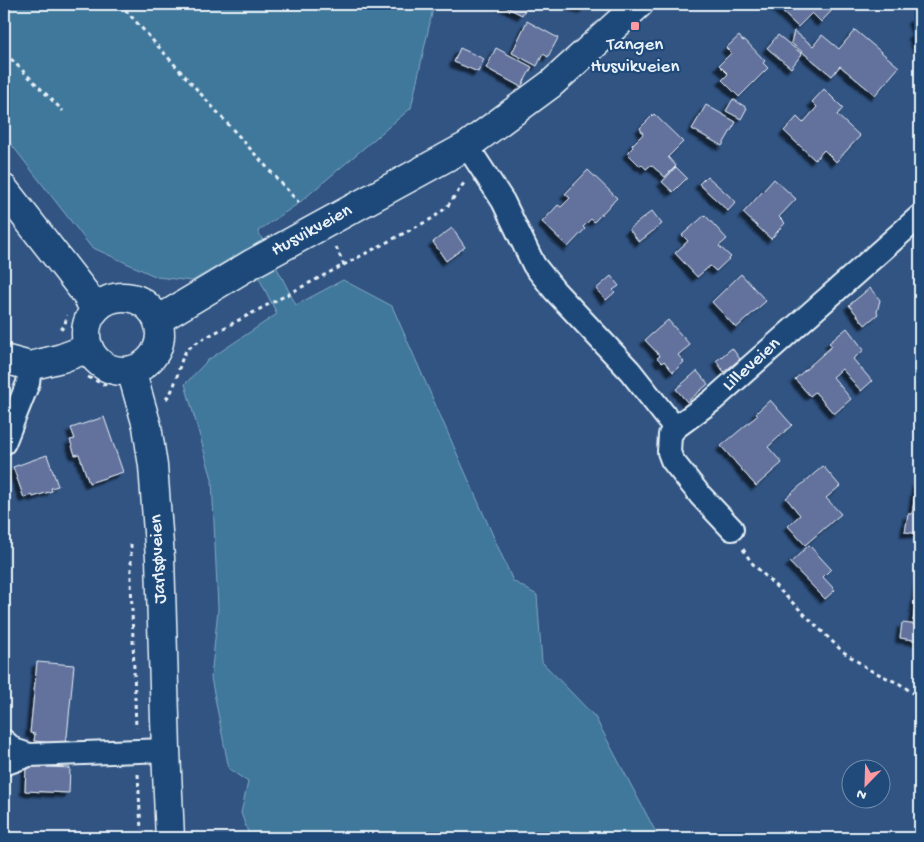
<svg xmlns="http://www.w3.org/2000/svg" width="924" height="842" viewBox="0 0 924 842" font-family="'Gochi Hand',sans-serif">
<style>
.water{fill:#40789c;stroke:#83a8c1}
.building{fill:#63729d;stroke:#e8f1f8;filter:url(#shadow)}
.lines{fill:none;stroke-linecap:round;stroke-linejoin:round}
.street-casing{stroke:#e8f1f8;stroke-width:26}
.secondary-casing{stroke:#e8f1f8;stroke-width:31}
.path{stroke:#e8f1f8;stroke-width:3;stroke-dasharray:4 4;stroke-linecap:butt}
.street{stroke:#1f4a7a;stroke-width:22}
.secondary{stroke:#1f4a7a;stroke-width:28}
.poi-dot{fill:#ff9aa2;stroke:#1f4a7a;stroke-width:2}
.labels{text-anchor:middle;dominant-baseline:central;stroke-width:4.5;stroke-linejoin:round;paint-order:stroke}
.poi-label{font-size:19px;fill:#e8f1f8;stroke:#1f4a7a}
.street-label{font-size:19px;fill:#e8f1f8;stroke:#1f4a7a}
</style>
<defs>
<filter id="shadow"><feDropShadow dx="-4.5" dy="4.5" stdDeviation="1" flood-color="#0009"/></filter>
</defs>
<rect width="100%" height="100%" fill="#315483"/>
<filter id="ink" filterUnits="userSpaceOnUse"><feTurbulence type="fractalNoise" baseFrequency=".02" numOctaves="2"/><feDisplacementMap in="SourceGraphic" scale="10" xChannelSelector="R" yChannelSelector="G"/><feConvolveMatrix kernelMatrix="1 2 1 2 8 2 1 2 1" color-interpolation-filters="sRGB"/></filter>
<g filter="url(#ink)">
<path class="water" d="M4,4H434L411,108L299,203L258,231L296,305L343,280L392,306L513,581L537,595L542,662L595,717L659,838H250L241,813L248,782L229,769L211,678L218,609L212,479L185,384L208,360L277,314L245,250L192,281L157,277L91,247L4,135Z"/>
<path class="building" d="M500,4H528L522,15Z
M570,4H587L583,10Z
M777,4H838L821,22L812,13L798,27L775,5Z
M920,16V49L919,50L913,34L917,32L912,19Z
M527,21L558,38L548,57L543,54L537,66L512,53Z
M855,30L899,67L875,95L840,66L832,76L791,43L794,31L813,46L822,35L839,49Z
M778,35L802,54L791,68L767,48Z
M739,36L743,41L745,40L765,61L763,63L768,68L739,97L722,80L728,74L719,65L731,53L726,48Z
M460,48L484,59L478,72L454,62Z
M496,48L532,67L521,87L486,68Z
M824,89L843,108L837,115L860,136L836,162L824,150L815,160L784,131L797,117L803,123L817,107L812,102Z
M733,99L747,108L741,119L726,111Z
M706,105L736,122L722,146L692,129Z
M654,114L683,142L668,157L676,166L665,177L651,165L646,169L642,165L640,166L627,153L633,147L632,145L643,134L640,128Z
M676,167L687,178L673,192L662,182Z
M588,170L617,198L594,222L591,219L583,227L585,229L568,247L542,222L558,205L561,207L570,198L565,194Z
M707,176L736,202L728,211L699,184Z
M774,179L796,199L779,217L785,223L771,239L743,213Z
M652,211L662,224L639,242L629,229Z
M705,215L727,239L719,246L731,257L716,271L710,266L697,277L675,253L688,241L682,235Z
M452,228L465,247L446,261L433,242Z
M4,272L9,278L4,282Z
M741,274L766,301L736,328L712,302Z
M611,276L619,286L613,290L615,292L606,300L596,289Z
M870,288L880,300L877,312L878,314L865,325L849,305Z
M668,320L690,345L678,355L684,362L673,372L664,361L662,363L657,358L660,356L645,340Z
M847,328L864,350L853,359L872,381L861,391L842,369L833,377L851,399L834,414L815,392L810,396L795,379L832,346L829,343Z
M732,348L740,359L724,372L716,361Z
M697,371L708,384L687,402L676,389Z
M770,400L792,425L768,447L782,463L756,486L721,446L758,415L756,413Z
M104,417L123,472L89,483L79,454L75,455L70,440L75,439L71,428Z
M47,455L58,486L51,488L52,491L33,497L32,495L24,498L13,467Z
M823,466L840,486L826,498L841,514L805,545L788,526L800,515L786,498Z
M917,482L920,483V534L905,532L908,514H912Z
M809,545L831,569L823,577L835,590L825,599L790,563Z
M920,571V622L913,621Z
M902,623L920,625V641L900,638Z
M37,662L74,665L67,737H66L65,744L34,741L35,734L30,733Z
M26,766L70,768L69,793L25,791Z
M4,796L10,805L4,809Z"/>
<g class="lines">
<defs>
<path id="street" d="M467,146L503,201L534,265L555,291L630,371L675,428
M4,443L28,383L30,366
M732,529L700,495L672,460L669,452L670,435L675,428L713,400L920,216
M4,741L14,750L29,755L4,764
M29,755L166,750"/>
<path id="secondary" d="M4,189L85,293L95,310
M86 334a37 37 0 1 1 74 0a37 37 0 1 1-74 0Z
M158,320L253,263L467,146L551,84L639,4
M4,359L30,366L62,358L89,348
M131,370L147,426L153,466L160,558L166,750L170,838"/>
</defs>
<use href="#street" class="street-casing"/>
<use href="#secondary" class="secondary-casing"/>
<path class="path" d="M120,4L299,203
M4,55L11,59L63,111
M336,247L344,265
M61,330L65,324L67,315
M88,377L105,385L108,389
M166,399C178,386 177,366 186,351C189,347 195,344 199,341L433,218L447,207L464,183
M131,544V581L136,728
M743,549L751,562L842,651L870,670L900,684L920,698
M138,774L141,830"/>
<use href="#street" class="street"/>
<use href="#secondary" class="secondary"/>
</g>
</g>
<rect class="poi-dot" x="630" y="21" width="10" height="10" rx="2.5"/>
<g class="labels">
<g class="poi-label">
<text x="635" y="45">Tangen<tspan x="635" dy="22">Husvikveien</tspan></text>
</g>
<g class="street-label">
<text transform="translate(312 231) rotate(-29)">Husvikveien</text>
<text transform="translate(752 365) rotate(-42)">Lilleveien</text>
<text transform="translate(159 559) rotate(-93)">Jarlsøveien</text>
</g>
</g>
<rect width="924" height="842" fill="none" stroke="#1f4a7a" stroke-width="20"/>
<rect x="10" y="10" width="904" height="822" fill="none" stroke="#e8f1f8" stroke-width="2" filter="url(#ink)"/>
<g transform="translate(866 784) rotate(203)"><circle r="24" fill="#1f4a7a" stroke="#6f8dac"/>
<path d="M0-4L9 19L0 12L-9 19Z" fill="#ff9aa2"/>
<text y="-8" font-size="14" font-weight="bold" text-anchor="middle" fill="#e8f1f8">N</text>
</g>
</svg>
